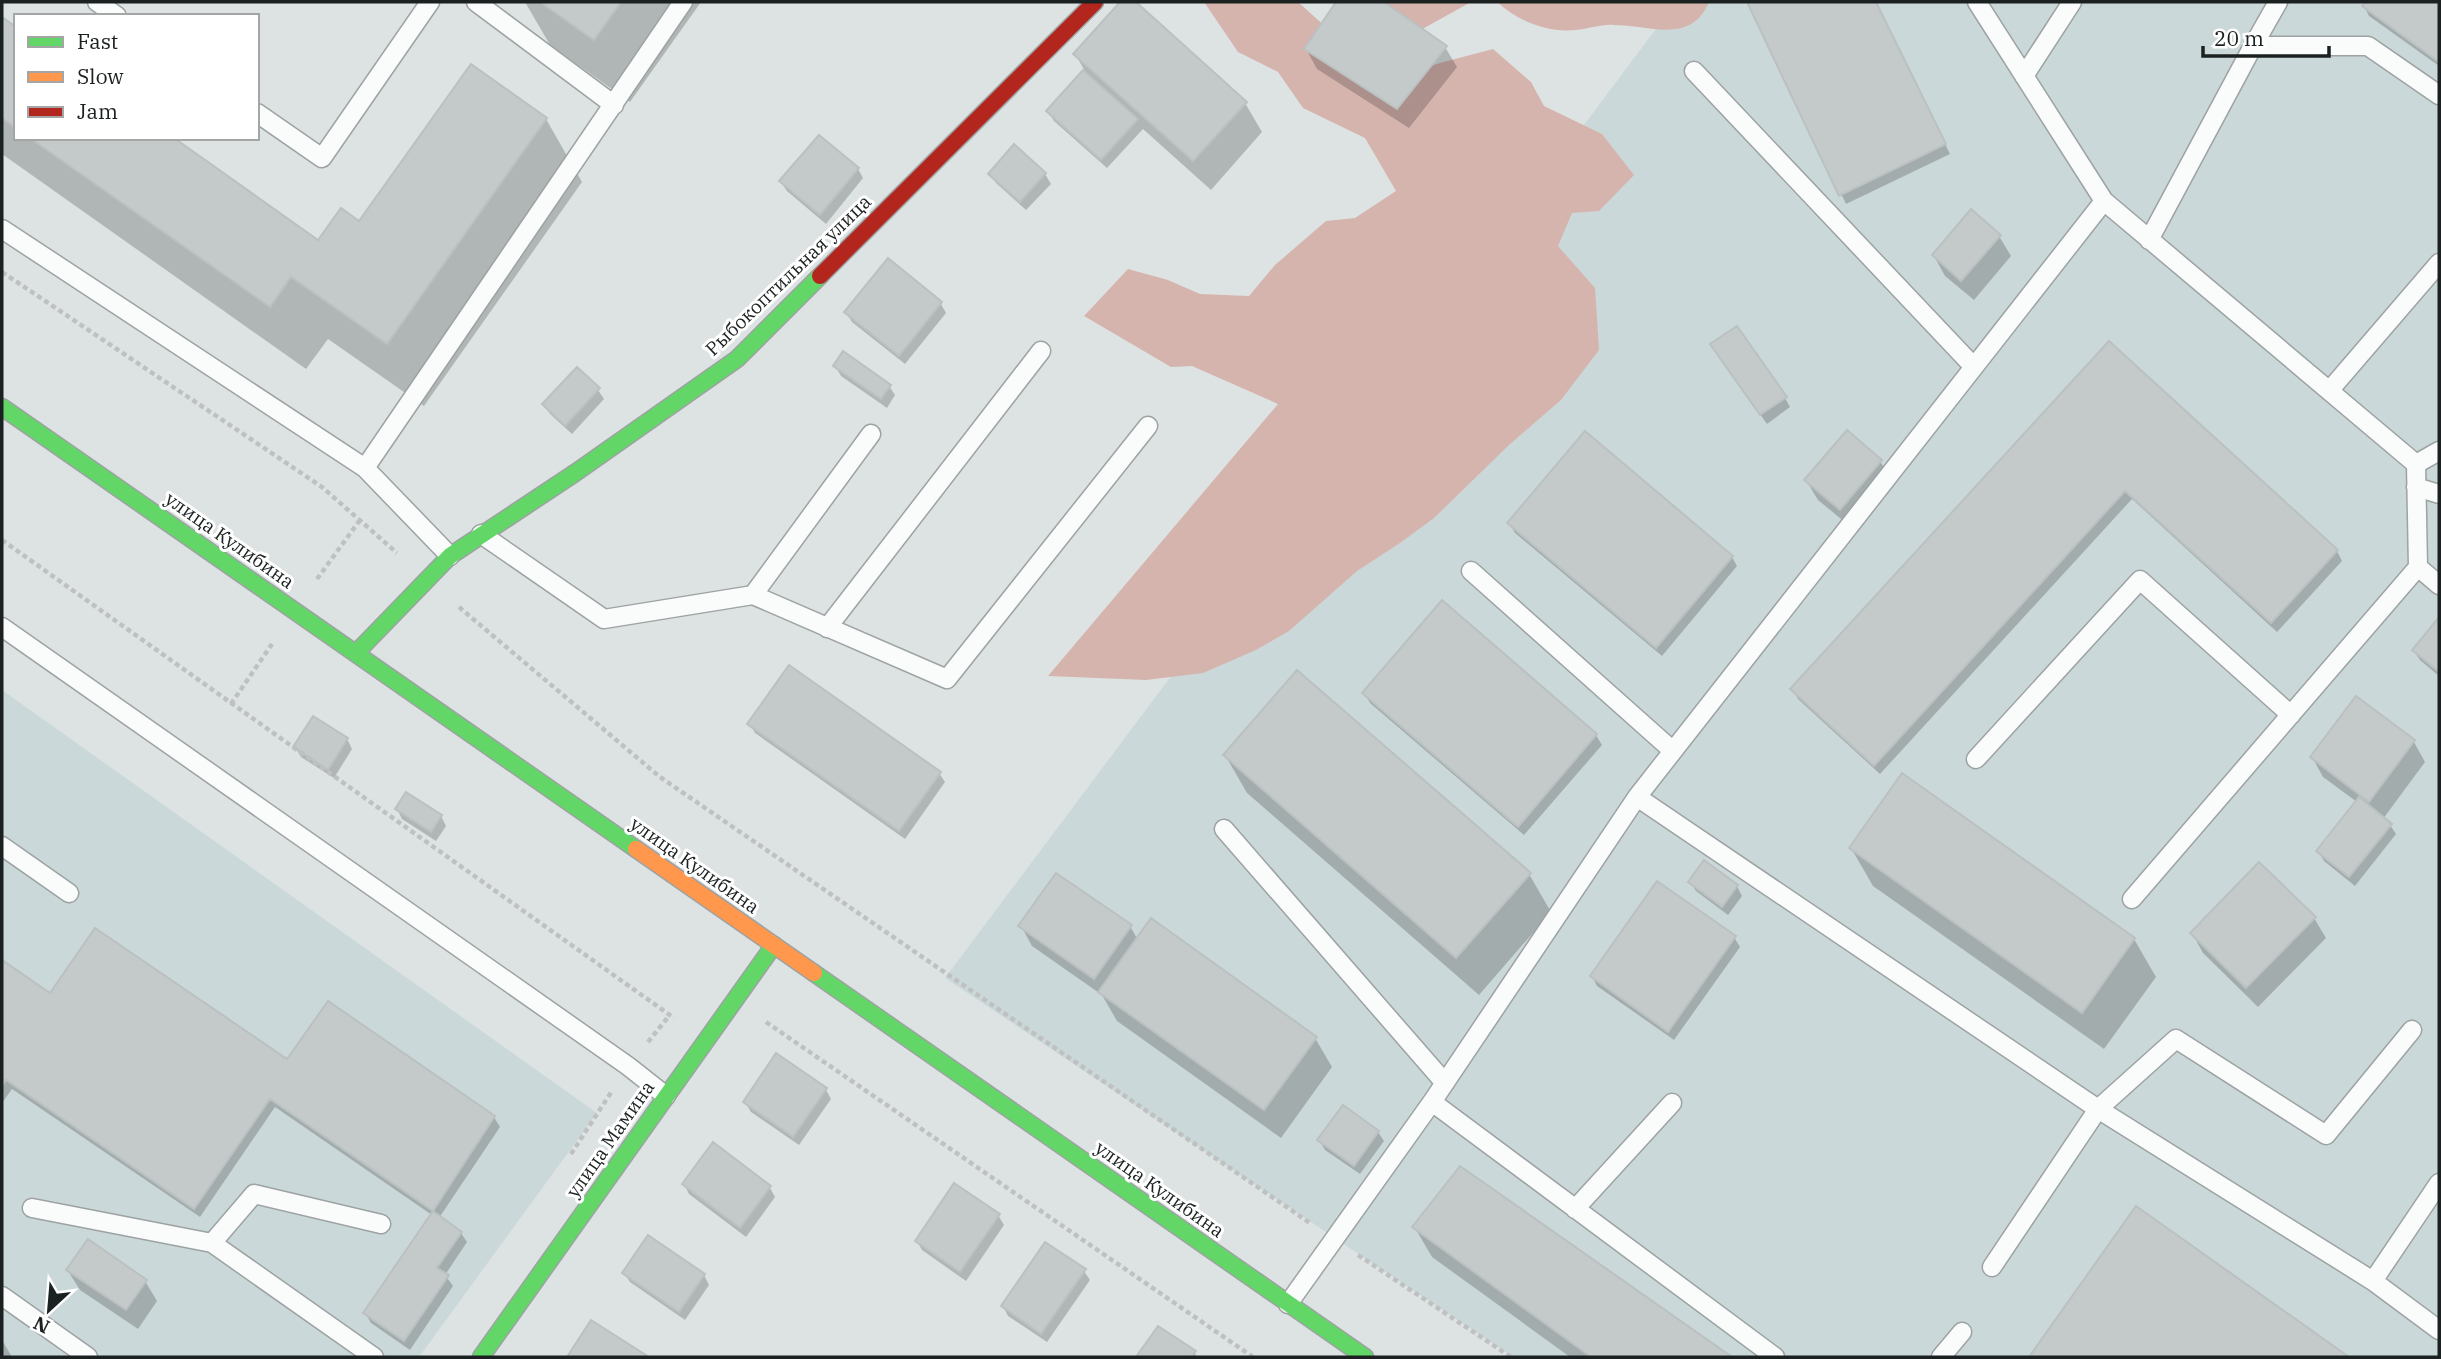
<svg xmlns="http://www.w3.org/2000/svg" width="2441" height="1359" viewBox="0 0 2441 1359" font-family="'IBM Plex Serif',serif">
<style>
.built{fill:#cbd8d9}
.forest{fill:#d6b4ae}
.shadow{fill:#0003}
.building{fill:#c4c9c9;stroke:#bbc0c0;stroke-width:2}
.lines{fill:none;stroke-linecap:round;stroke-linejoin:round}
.lane-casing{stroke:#9da2a2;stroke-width:21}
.fast-casing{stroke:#9da2a2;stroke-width:19}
.slow-casing{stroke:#9da2a2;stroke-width:19}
.jam-casing{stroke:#9da2a2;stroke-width:19}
.path{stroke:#bfc1c1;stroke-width:4.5;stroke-dasharray:5 3.5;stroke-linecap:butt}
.lane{stroke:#fafbfb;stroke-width:18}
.fast{stroke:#63d668;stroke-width:16}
.slow{stroke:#ff974d;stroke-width:16}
.jam{stroke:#b3261e;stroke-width:16}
.labels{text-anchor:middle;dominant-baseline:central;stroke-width:6;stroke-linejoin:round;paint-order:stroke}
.street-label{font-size:19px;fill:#1b2020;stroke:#fff}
</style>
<rect width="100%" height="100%" fill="#dde3e3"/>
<path class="built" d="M1676,2H2439V1357H1513L945,978Z
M2,690L597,1113L419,1357H2Z"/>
<path class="forest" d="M1204,2H1298L1386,81L1440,63L1493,49L1531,82L1544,106L1602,134L1634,175L1599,211L1572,213L1558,246L1595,288L1599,350L1561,400L1509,445L1434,518L1400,543L1357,571L1289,631L1256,650L1203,673L1146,680L1048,676L1278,404L1192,366L1171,367L1084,316L1128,269L1168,280L1200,294L1249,296L1275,265L1326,221L1355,218L1396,191L1365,138L1303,108L1278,72L1238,52Z
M1352,2H1471L1399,42L1352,17Z
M1497,2H1709C1691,45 1650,25 1614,25C1601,24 1589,29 1576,30C1547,33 1518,21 1497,2Z"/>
<path class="shadow" d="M525,2H701L630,102L550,45Z
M1122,2H1133L1245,103L1262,132L1211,190L1143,129L1107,168L1054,121L1048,111L1085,71L1075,54Z
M1338,2H1381L1445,47L1457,67L1409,128L1317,69L1306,49Z
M1749,2H1875L1950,154L1846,204Z
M2367,2H2439V66L2369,16L2364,6Z
M2,19L16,29V138H171L319,243L360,224L546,119L582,182L424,406L328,339L306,369L2,154Z
M1015,147L1045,174L1051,184L1026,210L996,183L990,174Z
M858,169L863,178L826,224L787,191L781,182Z
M1999,236L2011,256L1974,300L1945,276L1934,256Z
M888,260L941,304L946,313L905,364L852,322L846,312Z
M2109,344L2337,551L2342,561L2277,632L2132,499L1880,774L1798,699L1793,690Z
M1718,354L1785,398L1790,407L1767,424Z
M835,366L889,386L895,395L887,408L841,376Z
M598,390L604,399L572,434L550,414L544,404Z
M1880,461L1892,481L1852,528L1818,500L1806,480Z
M1509,523L1732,557L1737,566L1662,656L1515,533Z
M1442,603L1596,735L1602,745L1524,835L1370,703L1364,693Z
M2439,619V676L2420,660L2414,651Z
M2357,698L2414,742L2425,762L2383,819L2390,825L2396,834L2355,886L2324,861L2318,851L2357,802L2323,777L2312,757Z
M750,724L939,773L945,782L905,839L755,733Z
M347,739L352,749L334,778L301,757L295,747Z
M1225,755L1529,874L1551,912L1479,995L1247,793Z
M397,809L441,816L446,826L436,841L402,819Z
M1851,848L2134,939L2156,977L2104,1049L1873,886Z
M1690,882L1737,886L1742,896L1728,915L1696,891Z
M2314,918L2326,938L2258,1007L2203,953L2192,933Z
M1021,926H1130L1138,940L1315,1038L1332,1067L1281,1138L1117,1021L1102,995L1032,946Z
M1734,937L1740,947L1674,1040L1597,986L1592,976Z
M2,962L51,996L288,1062L328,1003L494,1117L500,1127L439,1218L461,1233L467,1242L445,1275L453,1286L410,1350L371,1323L365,1313L432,1215L275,1107L200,1217L12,1089L2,1103Z
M826,1090L831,1099L799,1145L751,1112L745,1102Z
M1378,1132L1384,1141L1360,1174L1325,1150L1319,1140Z
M1461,1169L1729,1357H1570L1432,1257L1415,1228Z
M684,1184L770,1188L775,1197L746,1237L689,1194Z
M2137,1208L2347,1357H2031Z
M998,1215L1004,1225L966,1281L922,1250L917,1241Z
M68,1271L145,1281L157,1301L138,1329L80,1290Z
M1084,1271L1090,1280L1047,1342L1008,1316L1003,1306Z
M624,1273L704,1275L709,1285L685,1320L630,1282Z
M1158,1328L1194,1352L1197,1357H1138Z
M2,1340L12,1357H2Z"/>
<path class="building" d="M540,2H621L594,40Z
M1120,2H1136L1247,102L1193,161L1073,54Z
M1336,2H1384L1447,46L1397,109L1304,49Z
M1747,2H1876L1946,144L1839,196Z
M2365,2H2439V62L2362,6Z
M2,17L16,27V128L2,118Z
M471,64L547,118L387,344L291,277L270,307L30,138H174L318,240L341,208L359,221Z
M1083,70L1138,119L1101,160L1046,111Z
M819,135L859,168L820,215L779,181Z
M1014,144L1046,173L1020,202L988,174Z
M1971,209L2001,235L1961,281L1932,255Z
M888,258L942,302L899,356L844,312Z
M1737,326L1787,397L1760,415L1710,344Z
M2109,341L2338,550L2271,623L2125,491L1874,766L1790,689Z
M843,351L891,385L881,399L833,366Z
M577,367L600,388L565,426L542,404Z
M1847,430L1882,460L1840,510L1804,480Z
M1585,431L1733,556L1656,648L1507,523Z
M1442,600L1597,734L1518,827L1362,693Z
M2439,617V672L2412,650Z
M789,665L941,772L899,831L747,724Z
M1297,670L1531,873L1456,958L1223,755Z
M2356,696L2415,740L2369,802L2310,757Z
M313,716L348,738L328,770L293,747Z
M1902,773L2135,938L2082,1013L1849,848Z
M406,792L442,815L431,832L395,809Z
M2359,797L2392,824L2349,877L2316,851Z
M1704,860L1738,885L1722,907L1688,882Z
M2259,862L2316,917L2246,988L2190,933Z
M1056,873L1132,925L1094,979L1018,926Z
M1657,881L1736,936L1668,1032L1590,976Z
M1151,918L1317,1037L1264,1110L1098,992Z
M95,928L287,1059L328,1001L495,1116L433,1211L270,1099L194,1209L6,1080L2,1086V960L50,993Z
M776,1053L827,1088L793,1137L743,1102Z
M1343,1105L1379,1131L1354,1166L1317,1140Z
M713,1142L771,1186L740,1228L682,1184Z
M1460,1166L1732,1357H1591L1412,1227Z
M954,1183L1000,1214L960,1272L915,1241Z
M2136,1206L2349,1357H2029Z
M433,1211L462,1232L437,1268L449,1275L404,1341L363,1313Z
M648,1235L705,1274L679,1312L622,1273Z
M88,1239L147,1280L126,1310L66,1270Z
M1045,1242L1086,1269L1041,1334L1001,1306Z
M591,1320L649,1357H567Z
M1158,1326L1196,1351L1191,1357H1136Z"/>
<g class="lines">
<defs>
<path id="lane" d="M97,2L117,16
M476,2L614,105
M1977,2L2104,201L2416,464L2418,567L2439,585
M2253,46L2278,2
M1694,71L1974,367
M2024,76L2072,2
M257,113L322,158L430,2
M2,229L365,468L450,556
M2149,240L2253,46H2368L2439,95
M2329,391L2439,263
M2416,464L2439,451
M365,468L683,2
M2416,487L2439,494
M481,534L604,619L753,595L947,679L1148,426
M1471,571L1673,751
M753,595L871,434
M2,627L628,1066L666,1096
M827,628L1041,351
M1976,759L2140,580L2291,715
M1637,797L2098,1109L2373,1281L2439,1183
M1224,829L1445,1083
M2,846L69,893
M2132,899L2418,567
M1432,1102L1775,1357
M32,1208L212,1243L374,1357
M1575,1209L1672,1103
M212,1243L254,1194L381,1224
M1992,1267L2098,1109L2176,1039L2326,1135L2412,1030
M2373,1281L2439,1330
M2,1296L88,1357
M1288,1304L1432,1102L1637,797L2104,201
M1941,1357L1962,1332"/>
<path id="fast" d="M2,407L636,849
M356,653L450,556L575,473L737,359L820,276
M814,973L1365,1357
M481,1357L774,945"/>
<path id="slow" d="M636,849L814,973"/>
<path id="jam" d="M820,276L1095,2"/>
</defs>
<use href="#lane" class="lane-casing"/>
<use href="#fast" class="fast-casing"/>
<use href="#slow" class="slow-casing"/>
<use href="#jam" class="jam-casing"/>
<path class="path" d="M2,272L322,487L397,553
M2,540L674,1018
M317,579L360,520
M459,607L660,777L1310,1223
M231,704L272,644
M766,1022L1253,1357
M648,1042L669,1016
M571,1154L612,1091
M1358,1255L1511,1357"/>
<use href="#lane" class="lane"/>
<use href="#fast" class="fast"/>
<use href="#slow" class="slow"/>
<use href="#jam" class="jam"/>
</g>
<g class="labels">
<g class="street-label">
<text transform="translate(788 275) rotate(-44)">Рыбокоптильная улица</text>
<text transform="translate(230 540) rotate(35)">улица Кулибина</text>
<text transform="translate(695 865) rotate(35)">улица Кулибина</text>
<text transform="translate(610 1139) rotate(-55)">улица Мамина</text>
<text transform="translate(1160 1189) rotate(35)">улица Кулибина</text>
</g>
</g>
<rect width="2441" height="1359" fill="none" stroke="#1b2020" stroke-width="7"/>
<rect x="14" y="14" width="245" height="126" fill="#ffffff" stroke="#a4a6a6" stroke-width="2"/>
<rect x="28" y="37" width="35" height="10" fill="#63d668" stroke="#a4a6a6" stroke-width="2"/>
<text x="77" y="49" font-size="21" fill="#1b2020">Fast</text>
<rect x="28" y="72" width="35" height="10" fill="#ff974d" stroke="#a4a6a6" stroke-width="2"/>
<text x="77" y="84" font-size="21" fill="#1b2020">Slow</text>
<rect x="28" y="107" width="35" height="10" fill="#b3261e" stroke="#a4a6a6" stroke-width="2"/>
<text x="77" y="119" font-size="21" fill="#1b2020">Jam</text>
<g transform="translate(49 1310) rotate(206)" stroke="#ffffff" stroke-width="5" paint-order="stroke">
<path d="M0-5L12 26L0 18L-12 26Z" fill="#1b2020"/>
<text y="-10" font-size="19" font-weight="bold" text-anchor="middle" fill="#1b2020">N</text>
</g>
<path d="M2203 46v10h126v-10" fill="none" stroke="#1b2020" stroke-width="3.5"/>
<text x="2214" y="46" font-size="21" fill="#1b2020" stroke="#ffffff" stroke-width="5" paint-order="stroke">20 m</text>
</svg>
